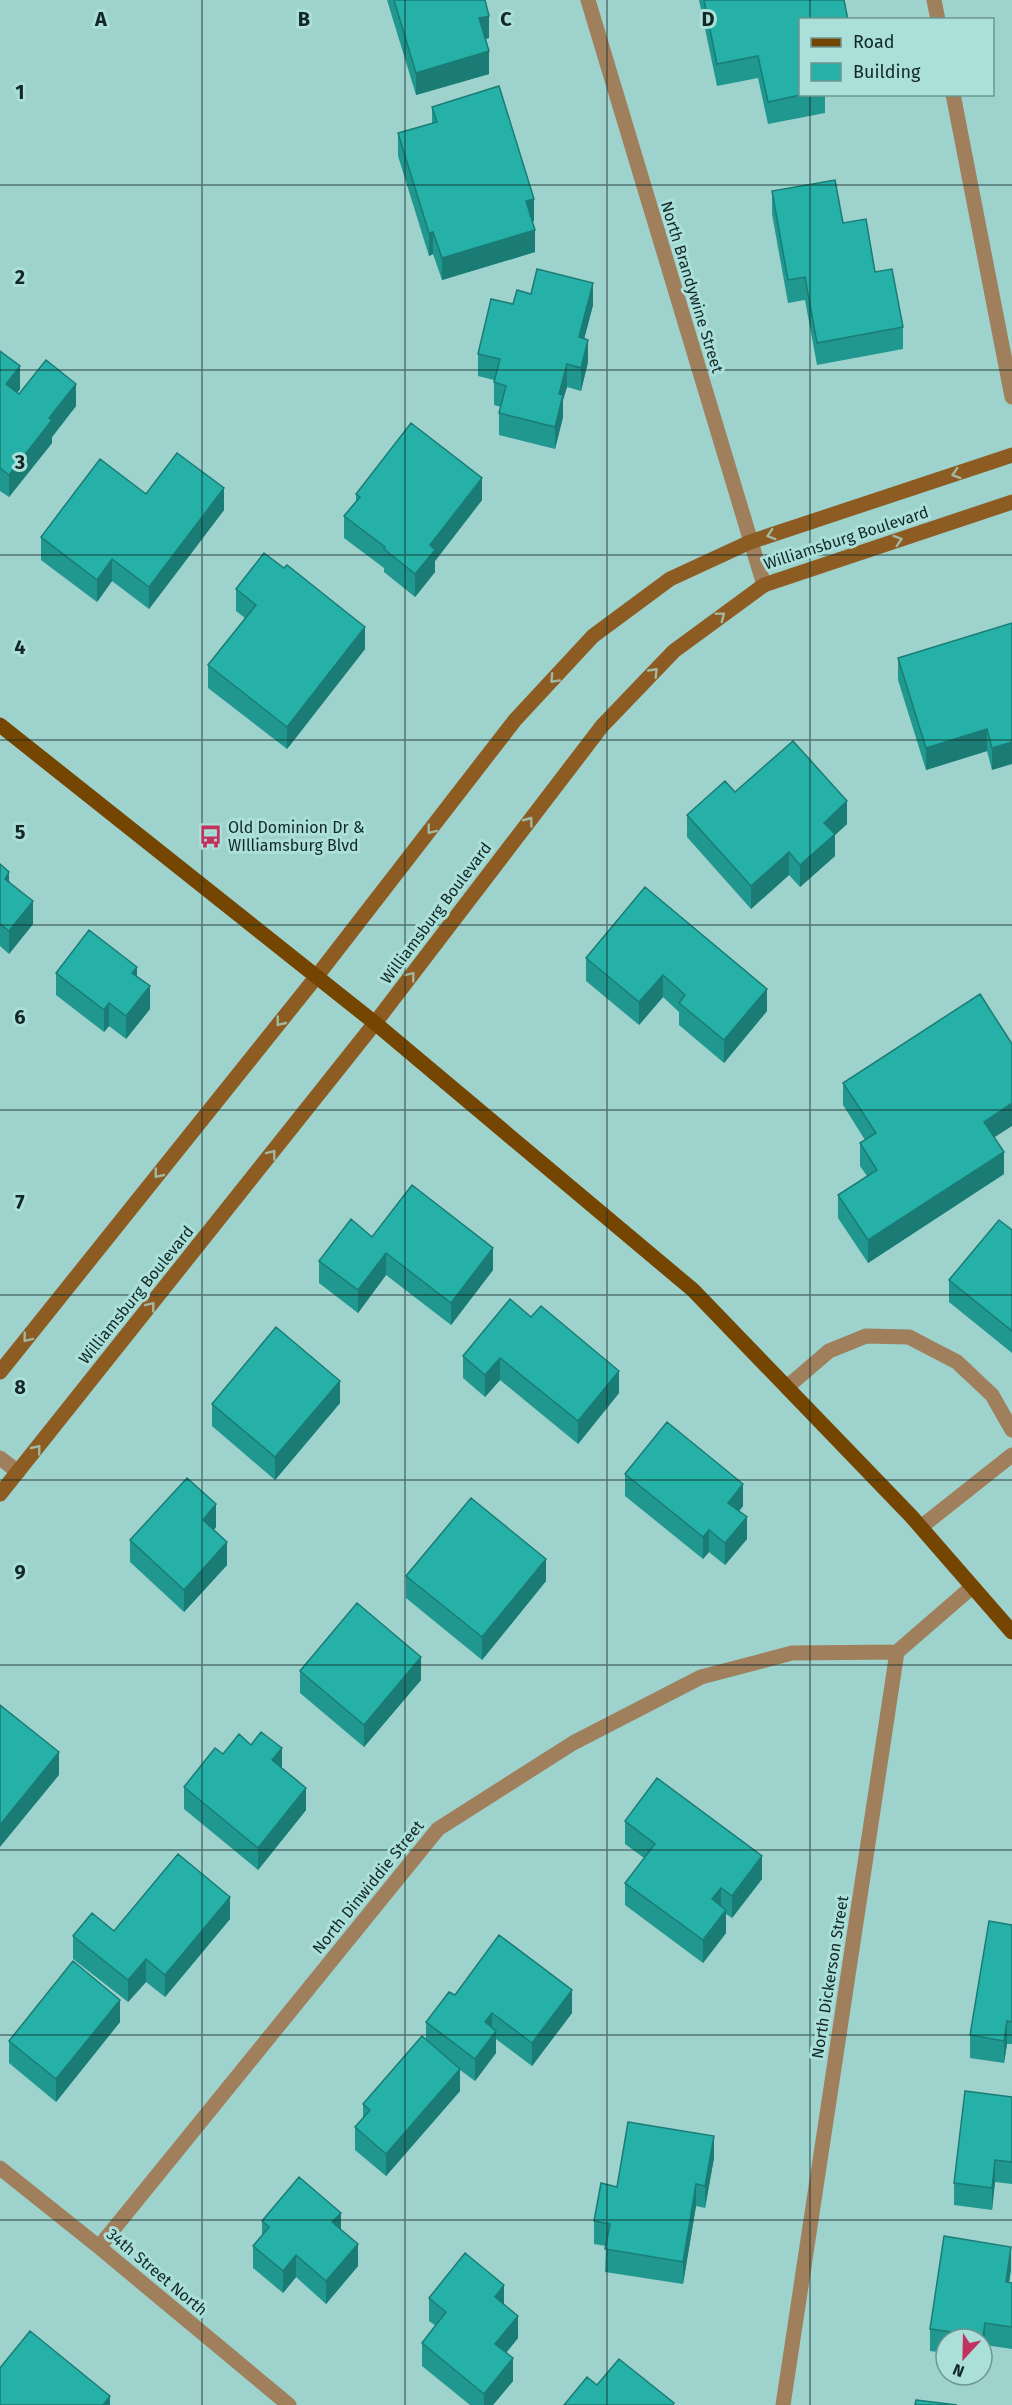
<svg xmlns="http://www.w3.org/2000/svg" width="1012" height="2405" viewBox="0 0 1012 2405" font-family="'Fira Sans',sans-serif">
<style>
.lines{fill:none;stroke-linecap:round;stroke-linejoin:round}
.lane{stroke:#a07f5d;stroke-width:15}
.street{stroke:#a07f5d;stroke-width:15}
.secondary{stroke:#8c5c22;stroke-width:15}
.primary{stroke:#744601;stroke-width:15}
.wall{fill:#209890}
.shaded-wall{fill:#1a7c75}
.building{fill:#25b1a7;stroke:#1a7c75;stroke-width:1.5}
.oneway{stroke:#a2b8a2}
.grid{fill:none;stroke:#132826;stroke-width:1.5;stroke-opacity:0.55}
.labels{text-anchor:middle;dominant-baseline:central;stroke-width:6;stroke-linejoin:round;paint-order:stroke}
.street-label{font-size:16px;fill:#132826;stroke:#abdfd9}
.poi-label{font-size:16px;fill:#132826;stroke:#abdfd9;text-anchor:start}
.grid-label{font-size:20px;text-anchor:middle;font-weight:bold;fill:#132826;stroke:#abdfd9;stroke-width:6;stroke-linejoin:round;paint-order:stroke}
</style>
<rect width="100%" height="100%" fill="#9ed2cc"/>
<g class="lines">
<path class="lane" d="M787,1387L829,1351L866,1336L909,1337L957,1362L992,1395L1012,1430
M921,1527L1012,1455"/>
<path class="street" d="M588,0L764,585
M934,0L938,20
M953,94L1012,397
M0,1458L18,1472
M0,2168L99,2247L289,2405
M99,2247L438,1829L573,1743L701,1677L792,1653L897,1652
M783,2405L897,1652L972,1587"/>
<path class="secondary" d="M0,1372L317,976L515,720L593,636L670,579L750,542L1012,455
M0,1494L375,1023L602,726L674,651L764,585L1012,502"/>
<path class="primary" d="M0,725L375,1023L693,1290L911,1516L1012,1632"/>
</g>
<path class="wall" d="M387,0H485L489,38L485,39L489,74L416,95Z
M699,0H844L801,20V94H825V113L768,124L758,78L717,86Z
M432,107L534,221L532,222L535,252L442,280L433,254L429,256L398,156V133L432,123Z
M772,191L843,223L875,272L903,327V349L817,365L805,300L788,303L772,214Z
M531,294L593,305L584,339L588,362L581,391L567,387L563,400V417L555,449L499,435V413L501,407L494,405V380L478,376V354L513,304Z
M0,351L20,389L17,393L19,394L76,406L52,437V443L9,497L0,491Z
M146,494L224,510L149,609L112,581L97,602L41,560V537Z
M356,494L482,500L435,561V572L415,597L384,572V568L344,538V516L356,501Z
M284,568L365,649L287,749L208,688V665L245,618L236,611V589Z
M1012,623L992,770L987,751L926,770L898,680V658Z
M735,792L847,824L835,835V856L800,887L789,875L751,909L687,837V815Z
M0,864L33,924L9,954L0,946Z
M645,887L767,1011L724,1063L679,1025V1012L663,997L639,1025L586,981V958Z
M56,973L137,977L150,1009L126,1039L109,1026L104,1032L56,995Z
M843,1083L994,1137L1004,1174L868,1263L838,1218V1195L867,1176L860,1166V1143L865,1140L843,1105Z
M1012,1230V1353L949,1302V1280Z
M372,1237L493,1270L451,1325L386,1275L358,1313L319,1283V1261Z
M510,1299L619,1393L578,1444L500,1380L485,1397L463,1378V1356Z
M340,1403L275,1480L212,1426V1404Z
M625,1474L743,1506L739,1511L747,1539L725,1565L709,1552L703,1559L625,1496Z
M216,1527L214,1530L227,1565L184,1612L130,1562V1540Z
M406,1576L546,1581L482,1660L406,1598Z
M300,1671L421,1680L364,1747L300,1693Z
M251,1745L282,1768L306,1810L258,1870L184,1809V1787L223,1754Z
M625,1821L762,1879L732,1918L726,1914V1933L703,1963L625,1905V1883L644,1858L625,1844Z
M230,1919L165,1997L146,1982L128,2002L73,1959V1936Z
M1012,1925V2044H1007L1004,2063L970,2058V2035Z
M455,1995L572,2013L532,2066L496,2039V2053L475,2081L460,2070V2091L386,2176L355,2150V2127L363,2118V2104L426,2039V2022Z
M120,2022L56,2102L9,2063V2041Z
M1012,2097V2184L995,2182L992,2210L954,2205V2183Z
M714,2158L705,2208L696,2206L683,2284L605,2272L606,2246L594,2244V2221L617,2187Z
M262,2221L341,2230L358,2266L326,2304L296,2277L283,2293L253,2268V2246L262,2236Z
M1011,2269L1009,2283H1012V2349L985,2345L983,2358H982V2339H946V2353L930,2351V2329Z
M429,2298L504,2305L518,2338L506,2353L513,2381L493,2405H470L422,2366V2343L436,2326L429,2321Z"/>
<path class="shaded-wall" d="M489,16V38L479,41V18Z
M489,51V74L416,95V73Z
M534,199V221L526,224V201Z
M535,230V252L442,280V258Z
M433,232V254L429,256V233Z
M593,283V305L579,359V337Z
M588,340V362L581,391V368Z
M567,364V387L563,400V417L555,449V427L559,394Z
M20,366V389L6,407V384Z
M76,384V406L52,437V443L9,497V475L49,418Z
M482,478V500L435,561V572L415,597V574L430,545Z
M224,488V510L149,609V587Z
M112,559V581L97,602V580Z
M365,627V649L287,749V727Z
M987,729V751L926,770V748Z
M1012,742V764L992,770V748Z
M847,801V824L835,835V856L800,887V865L824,823Z
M789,852V875L751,909V886Z
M9,872V894L5,879Z
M33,901V924L9,954V931Z
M137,967V990L132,973Z
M663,975V997L639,1025V1002Z
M150,986V1009L126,1039V1016Z
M767,989V1011L724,1063V1040Z
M109,1003V1026L104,1032V1010Z
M1012,1103V1126L984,1144V1122Z
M1004,1152V1174L868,1263V1240Z
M493,1248V1270L451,1325V1303Z
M386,1253V1275L358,1313V1290Z
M500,1358V1380L485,1397V1375Z
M619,1371V1393L578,1444V1421Z
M340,1381V1403L275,1480V1457Z
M743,1484V1506L728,1525V1503Z
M216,1504V1527L203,1542V1520Z
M747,1517V1539L725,1565V1543Z
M709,1530V1552L703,1559V1537Z
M227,1542V1565L184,1612V1590Z
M546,1559V1581L482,1660V1637Z
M421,1657V1680L364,1747V1725Z
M282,1748V1771L272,1760Z
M59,1752V1775L0,1847V1825Z
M306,1788V1810L258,1870V1848Z
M762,1856V1879L732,1918V1896Z
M721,1888V1910L712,1899Z
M230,1897V1919L165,1997V1975Z
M726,1910V1933L703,1963V1940Z
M146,1959V1982L128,2002V1980Z
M572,1990V2013L532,2066V2043Z
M120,2000V2022L56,2102V2079Z
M492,2013V2036L485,2022Z
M1007,2021V2044L1004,2063V2041Z
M496,2031V2053L475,2081V2059Z
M460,2069V2091L386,2176V2154Z
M714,2136V2158L705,2208V2186Z
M995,2160V2182L992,2210V2188Z
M696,2184V2206L683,2284V2262Z
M341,2213V2235L332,2222Z
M358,2244V2266L326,2304V2281Z
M1011,2247V2269L1006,2304V2282Z
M296,2255V2277L283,2293V2271Z
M504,2285V2307L495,2297Z
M518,2316V2338L495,2366V2344Z
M985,2323V2345L983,2358V2336Z
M513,2358V2381L493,2405H484V2394Z
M110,2396V2405H103Z"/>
<path class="building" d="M394,0H485L489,16L479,18L489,51L416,73Z
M704,0H844L848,20H801V94H805L768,102L758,56L717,64Z
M499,86L534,199L526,201L535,230L442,258L433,232L429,233L398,133L437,122L432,107Z
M835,180L843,223L866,219L875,272L892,269L903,327L817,343L805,277L788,280L772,191Z
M537,269L593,283L579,337L588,340L581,368L567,364L559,394L563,395L555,427L499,413L506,386L494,382L500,359L478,354L491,299L513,304L517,290L531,294Z
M0,351L20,366L6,384L19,394L46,360L76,384L49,418L52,420L9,475L0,468Z
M411,423L482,478L430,545L435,550L415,574L384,549L385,547L344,516L360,497L356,494Z
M177,453L224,488L149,587L112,559L97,580L41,537L100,459L146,494Z
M264,553L284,568L287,565L365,627L287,727L208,665L256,605L236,589Z
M1012,623V742L992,748L987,729L926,748L898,658Z
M793,741L847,801L824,823L835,834L800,865L789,852L751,886L687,815L725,781L735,792Z
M0,864L9,872L5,879L33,901L9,931L0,924Z
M645,887L767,989L724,1040L679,1003L685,995L663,975L639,1002L586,958Z
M89,930L137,967L132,973L150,986L126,1016L109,1003L104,1010L56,973Z
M980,994L1012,1044V1103L984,1122L1004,1152L868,1240L838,1195L877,1170L860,1143L876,1133L843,1083Z
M412,1185L493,1248L451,1303L386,1253L358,1290L319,1261L351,1219L372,1237Z
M999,1220L1012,1230V1331L949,1280Z
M510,1299L531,1317L541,1306L619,1371L578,1421L500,1358L485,1375L463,1356Z
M276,1327L340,1381L275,1457L212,1404Z
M667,1422L743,1484L728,1503L747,1517L725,1543L709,1530L703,1537L625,1474Z
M187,1478L216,1504L203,1520L227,1542L184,1590L130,1540Z
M471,1498L546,1559L482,1637L406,1576Z
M357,1603L421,1657L364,1725L300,1671Z
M0,1705L59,1752L0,1825Z
M261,1732L282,1748L272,1760L306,1788L258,1848L184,1787L215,1748L223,1754L239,1734L251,1745Z
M657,1778L762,1856L732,1896L721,1888L712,1899L726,1910L703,1940L625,1883L655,1844L625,1821Z
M178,1854L230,1897L165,1975L146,1959L128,1980L73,1936L92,1913L114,1931Z
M989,1921L1012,1925V2022L1007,2021L1004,2041L970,2035Z
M499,1935L572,1990L532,2043L492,2013L485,2022L496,2031L475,2059L426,2022L449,1992L455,1995Z
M73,1961L120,2000L56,2079L9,2041Z
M422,2036L460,2069L386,2154L355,2127L370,2110L363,2104Z
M965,2091L1012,2097V2162L995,2160L992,2188L954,2183Z
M628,2122L714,2136L705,2186L696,2184L683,2262L605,2249L610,2224L594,2221L601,2183L617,2187Z
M299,2177L341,2213L332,2222L358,2244L326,2281L296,2255L283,2271L253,2246L269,2227L262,2221Z
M944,2236L1011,2247L1006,2282L1012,2283V2327L985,2323L983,2336L930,2329Z
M465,2253L504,2285L495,2297L518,2316L495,2344L513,2358L484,2394L422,2343L446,2312L429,2298Z
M30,2331L110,2396L103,2405H0V2368Z
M619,2359L674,2403L673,2405H564L587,2377L597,2385Z
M916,2400L957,2405H915Z"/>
<defs><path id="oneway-chevron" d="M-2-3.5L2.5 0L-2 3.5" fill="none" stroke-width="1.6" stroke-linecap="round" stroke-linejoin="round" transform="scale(1.5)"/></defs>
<g class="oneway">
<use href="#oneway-chevron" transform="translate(956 474) rotate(162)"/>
<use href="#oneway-chevron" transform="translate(771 535) rotate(162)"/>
<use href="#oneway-chevron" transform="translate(898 540) rotate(-18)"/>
<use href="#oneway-chevron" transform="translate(721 616) rotate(-37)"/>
<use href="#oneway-chevron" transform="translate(654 672) rotate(-46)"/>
<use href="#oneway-chevron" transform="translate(554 679) rotate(133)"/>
<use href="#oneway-chevron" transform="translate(529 821) rotate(-53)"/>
<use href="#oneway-chevron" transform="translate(431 830) rotate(128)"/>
<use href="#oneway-chevron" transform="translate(411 976) rotate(-52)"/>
<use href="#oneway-chevron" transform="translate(280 1022) rotate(129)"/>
<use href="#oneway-chevron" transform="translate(272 1154) rotate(-52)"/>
<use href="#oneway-chevron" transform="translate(158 1174) rotate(129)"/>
<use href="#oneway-chevron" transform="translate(151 1306) rotate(-52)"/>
<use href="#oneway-chevron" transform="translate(27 1338) rotate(128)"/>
<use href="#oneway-chevron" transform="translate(37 1449) rotate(-51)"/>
</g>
<path class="grid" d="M202,0V2405M405,0V2405M607,0V2405M810,0V20M810,94V2405M0,185H1012M0,370H1012M0,555H1012M0,740H1012M0,925H1012M0,1110H1012M0,1295H1012M0,1480H1012M0,1665H1012M0,1850H1012M0,2035H1012M0,2220H1012"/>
<defs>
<symbol id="bus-bare" viewBox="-9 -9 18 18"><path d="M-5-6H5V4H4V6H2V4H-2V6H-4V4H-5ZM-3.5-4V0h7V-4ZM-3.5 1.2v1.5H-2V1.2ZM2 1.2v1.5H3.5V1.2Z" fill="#c1335e" stroke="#abdfd9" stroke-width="2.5" paint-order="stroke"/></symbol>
</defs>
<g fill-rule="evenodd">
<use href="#bus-bare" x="194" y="820" width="33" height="33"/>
</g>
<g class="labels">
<g class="street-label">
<text transform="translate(692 287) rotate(73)">North Brandywine Street</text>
<text transform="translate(846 538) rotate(-18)">Williamsburg Boulevard</text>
<text transform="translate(436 913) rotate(-53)">Williamsburg Boulevard</text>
<text transform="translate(136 1295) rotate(-51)">Williamsburg Boulevard</text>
<text transform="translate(368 1887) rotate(-51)">North Dinwiddie Street</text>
<text transform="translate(830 1977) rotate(-81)">North Dickerson Street</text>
<text transform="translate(157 2272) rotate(40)">34th Street North</text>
</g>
<g class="poi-label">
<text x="228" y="827">Old Dominion Dr &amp;<tspan x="228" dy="18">WIlliamsburg Blvd</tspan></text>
</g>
</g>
<g class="grid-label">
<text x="101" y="26">A</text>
<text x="304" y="26">B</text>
<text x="506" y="26">C</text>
<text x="708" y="26">D</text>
<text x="20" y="99">1</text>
<text x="20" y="284">2</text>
<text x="20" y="469">3</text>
<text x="20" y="654">4</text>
<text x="20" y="839">5</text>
<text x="20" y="1024">6</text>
<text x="20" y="1209">7</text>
<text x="20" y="1394">8</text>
<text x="20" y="1579">9</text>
</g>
<rect x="799" y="18" width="195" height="78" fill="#abdfd9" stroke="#6e9691" stroke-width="1.5"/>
<rect x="811" y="38" width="30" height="9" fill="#744601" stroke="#6e9691" stroke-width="1.5"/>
<text x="853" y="48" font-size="18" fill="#132826">Road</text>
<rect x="811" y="63" width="30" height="18" fill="#25b1a7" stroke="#6e9691" stroke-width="1.5"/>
<text x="853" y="78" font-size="18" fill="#132826">Building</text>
<g transform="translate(964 2357) rotate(202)"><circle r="28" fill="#abdfd9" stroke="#6e9691" stroke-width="1.5"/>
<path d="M0-4.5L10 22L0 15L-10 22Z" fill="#c1335e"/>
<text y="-9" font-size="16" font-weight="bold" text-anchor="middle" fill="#132826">N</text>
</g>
</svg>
